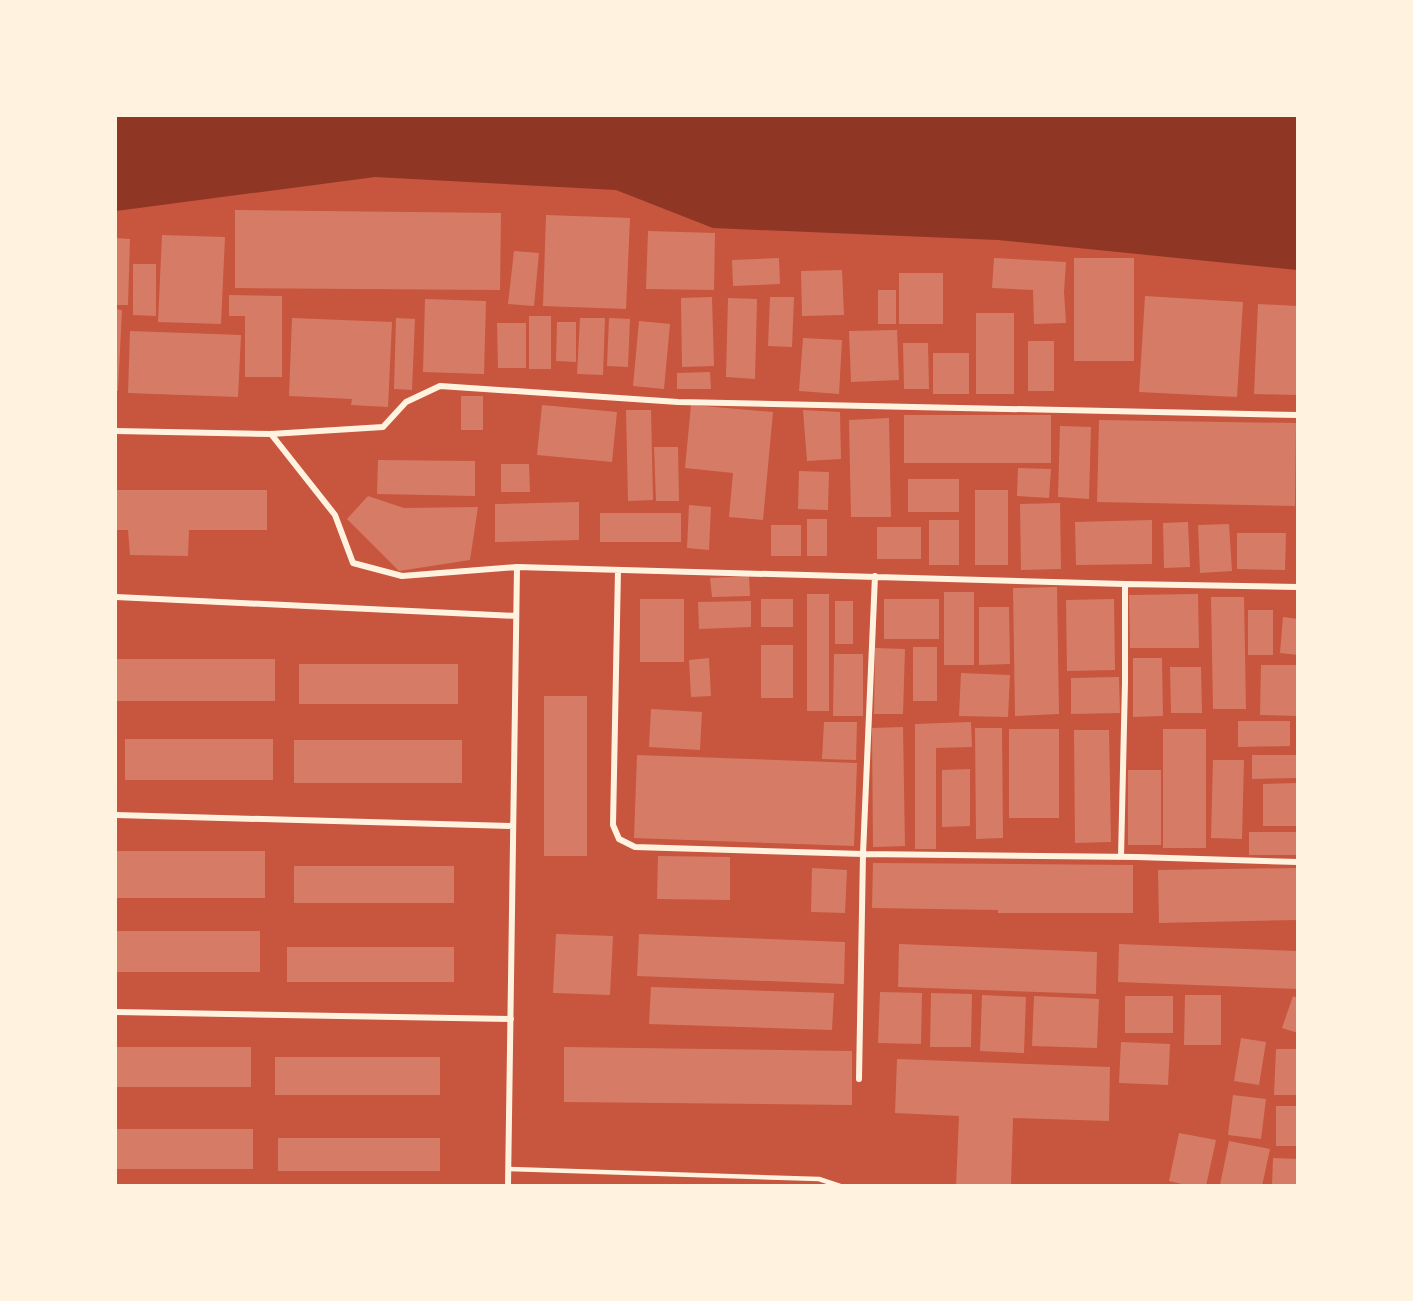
<svg xmlns="http://www.w3.org/2000/svg" width="1413" height="1301" viewBox="0 0 1413 1301" font-family="'Titillium Web',sans-serif">
<style>
.water{fill:#8f3625}
.building{fill:#d67c66}
.lines{fill:none;stroke-linecap:round;stroke-linejoin:round}
.service{stroke:#fff3e0;stroke-width:4.5}
.minor{stroke:#fff3e0;stroke-width:6}
</style>
<rect width="100%" height="100%" fill="#c8553d"/>
<path class="water" d="M116,116H1297V270L998,240L713,228L616,190L375,177L116,211Z"/>
<path class="building" d="M235,210L501,213L500,290L235,288Z
M546,215L630,218L626,309L543,306Z
M648,231L715,233L714,290L646,289Z
M162,235L225,237L221,324L158,322Z
M116,238L130,239L128,305H116Z
M514,251L539,253L534,306L508,304Z
M779,258L780,284L733,286L732,260Z
M994,258L1066,262L1064,292L1066,323L1034,324L1033,290L992,288Z
M1074,258H1134V361H1074Z
M133,264H156V316L133,315Z
M842,270L844,315L802,316L801,271Z
M899,273H943V324H899Z
M878,290H896V324H878Z
M229,295L282,296V377H245V316H229Z
M1145,296L1243,302L1237,397L1139,392Z
M712,297L714,366L682,367L681,298Z
M770,297H794L792,347L768,346Z
M728,298L757,299L755,379L726,377Z
M425,299L486,301L484,374L423,372Z
M1258,304L1298,306V395L1254,394Z
M116,309L122,310L118,391H116Z
M976,313H1014V394H976Z
M529,316H551V369H529Z
M292,318L392,322L388,407L351,405L352,399L289,396Z
M396,318L415,319L412,390L394,389Z
M580,318H605L603,375L577,374Z
M609,318L630,319L628,367L607,366Z
M639,321L670,324L664,389L633,386Z
M557,322H576V362L556,361Z
M497,323H526V368H498Z
M897,330L899,380L851,382L849,331Z
M130,331L241,335L238,397L128,393Z
M803,338L842,340L839,394L799,391Z
M1028,341H1054V391H1028Z
M903,343H928L929,389H904Z
M933,353H969V394H933Z
M710,372L711,389H677V373Z
M461,396H483V430H461Z
M542,405L617,412L612,462L537,455Z
M691,405L773,412L763,520L729,517L733,473L685,468Z
M626,410H651L653,500L628,501Z
M803,410L840,412L841,459L807,461Z
M904,415H1051V463H904Z
M889,418L891,517H851L849,420Z
M1099,420L1296,423L1295,506L1097,502Z
M1060,426L1091,427L1089,499L1058,497Z
M654,447H678L679,501H656Z
M378,460L475,461V496L377,494Z
M501,464H529L530,492H501Z
M1018,468L1051,469L1049,498L1017,496Z
M799,471L829,472L828,510L798,509Z
M908,479H959V512H908Z
M116,490H267V530H189L188,556L130,555L128,530H116Z
M975,490H1008V565H975Z
M368,496L404,508L478,507L470,560L399,571L347,519Z
M579,502V540L495,542V504Z
M1060,503L1061,569L1021,570L1020,504Z
M689,505L711,507L709,550L687,548Z
M600,513H681V542H600Z
M807,519H827V556H807Z
M929,520H959V565H929Z
M1152,520V564L1076,565L1075,522Z
M1188,522L1190,567L1164,568L1163,523Z
M1229,524L1232,571L1200,573L1198,525Z
M771,525H801V556H771Z
M877,527H921V559H877Z
M1237,533H1286L1285,570L1237,569Z
M749,576L750,596L712,597L710,578Z
M1057,587L1059,714L1015,716L1013,588Z
M944,592H974V665H944Z
M807,594H829V711H807Z
M1198,594L1199,648H1130L1129,595Z
M1211,597H1244L1246,709H1213Z
M640,599H684V662H640Z
M761,599H793V627H761Z
M884,599H939V639H884Z
M1114,599L1115,670L1067,671L1066,600Z
M751,601V627L699,629L698,602Z
M835,601H853V644H835Z
M979,607H1009L1010,664L979,665Z
M1248,610H1273V655H1248Z
M1283,617L1298,619V655L1280,653Z
M761,645H793V698H761Z
M913,647H937V701H913Z
M875,648L905,649L903,714H874Z
M834,654H863V716H833Z
M709,658L711,696L691,697L689,660Z
M1133,658H1162L1163,716L1133,717Z
M116,659H275V701H116Z
M299,664H458V704H299Z
M1261,665H1298V716L1260,715Z
M1170,667H1201L1202,713H1171Z
M961,673L1010,675L1008,717L959,716Z
M1119,677L1120,713L1071,714V678Z
M544,696H587V856H544Z
M651,709L702,712L700,750L649,747Z
M1238,721H1290V746L1238,747Z
M824,722H857L856,760L822,759Z
M971,722L972,747L936,748V849H915V724Z
M903,727L905,846L873,847L872,728Z
M975,728H1002L1003,838L976,839Z
M1009,729H1059V818H1009Z
M1163,729H1206V848H1163Z
M1074,730H1109L1111,842L1075,843Z
M125,739H273V780H125Z
M294,740H462V783H294Z
M637,755L857,763L854,846L634,838Z
M1252,755H1298V778L1252,779Z
M1213,760H1244L1242,839L1211,838Z
M970,769V826L942,827V770Z
M1128,770H1161V845H1128Z
M1298,783V826H1263V784Z
M1249,832H1298V855H1249Z
M116,851H265V898H116Z
M658,856L730,857V900L657,899Z
M873,863L1133,865V913H998V910L872,908Z
M294,866H454V903H294Z
M812,868L847,870L845,913L811,912Z
M1298,868V920L1159,923L1158,870Z
M116,931H260V972H116Z
M556,934L613,936L610,995L553,993Z
M639,934L845,942L844,984L637,976Z
M899,944L1097,952L1096,994L898,987Z
M1119,944L1298,951V989L1118,982Z
M287,947H454V982H287Z
M651,987L834,993L832,1030L649,1024Z
M880,992L922,993L921,1044L878,1043Z
M931,993L972,994L971,1047H930Z
M982,995L1026,997L1024,1053L980,1051Z
M1185,995H1221V1045H1184Z
M1034,996L1099,999L1097,1048L1032,1046Z
M1125,996H1173V1033H1125Z
M1293,996L1298,998V1033L1282,1028Z
M1241,1038L1266,1042L1259,1085L1234,1081Z
M1121,1042L1170,1044L1168,1085L1119,1083Z
M116,1047H251V1087H116Z
M564,1047L852,1051V1105L564,1102Z
M1276,1049H1298V1095H1274Z
M275,1057H440V1095H275Z
M897,1059L1110,1067L1109,1121L1013,1118L1011,1186H956L959,1116L895,1113Z
M1233,1095L1266,1099L1261,1139L1228,1135Z
M1276,1106H1298V1146H1276Z
M116,1129H253V1169H116Z
M1179,1133L1216,1140L1206,1186H1190L1169,1181Z
M278,1138H440V1171H278Z
M1229,1141L1270,1149L1262,1186L1220,1185Z
M1273,1158L1298,1159V1186H1272Z"/>
<g class="lines">
<path class="service" d="M509,1169L819,1179L840,1186"/>
<path class="minor" d="M116,431L271,434L383,427L406,402L440,386L678,402L1298,415
M271,434L335,515L353,563L402,576L517,567L1125,584L1298,587
M618,570L613,825L619,839L635,847L863,854L1137,857L1298,862
M116,597L516,616
M116,815L513,826
M1121,857L1125,682V584
M116,1012L511,1019
M859,1079L863,854L875,576
M508,1186L517,567"/>
</g>
<rect width="1413" height="1301" fill="none" stroke="#fff3e0" stroke-width="234"/>
</svg>
